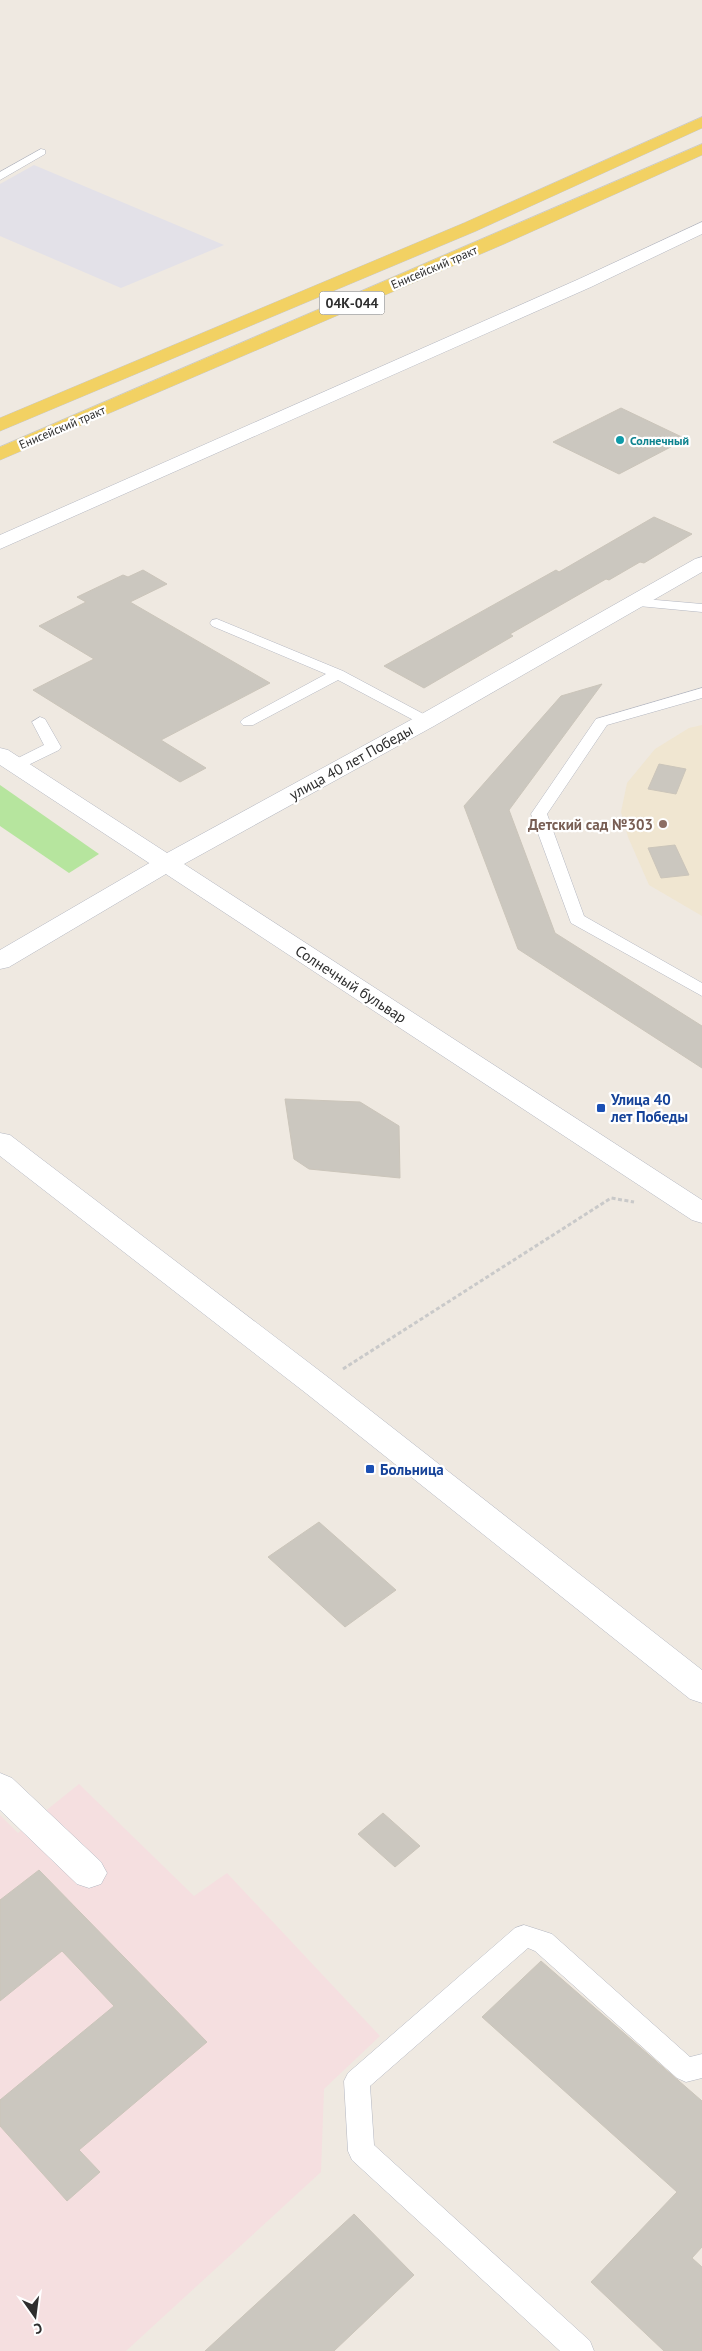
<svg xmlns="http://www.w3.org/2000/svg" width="702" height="2351" viewBox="0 0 702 2351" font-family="'PT Sans',sans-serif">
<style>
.industrial{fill:#e3e1e8}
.education{fill:#f0e6d1}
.medical{fill:#f5dfe0}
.green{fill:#b6e59e}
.building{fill:#cbc7bf;stroke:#cbc5ba}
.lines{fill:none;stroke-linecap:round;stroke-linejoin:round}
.lane-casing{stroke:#b4b7c1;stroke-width:1}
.street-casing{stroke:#b4b7c1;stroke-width:1}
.secondary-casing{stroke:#b4b7c1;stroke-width:1}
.primary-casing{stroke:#c9c9c9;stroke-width:1}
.path{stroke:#c9c9c9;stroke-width:3;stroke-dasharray:4 2.5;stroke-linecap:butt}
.lane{fill:#fff;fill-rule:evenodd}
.street{fill:#fff;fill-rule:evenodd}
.secondary{fill:#fff;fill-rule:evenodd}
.primary{fill:#f2d163;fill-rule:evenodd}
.culture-dot{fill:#0f9aa8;stroke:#fff;stroke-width:2}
.education-dot{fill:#8d6e63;stroke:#fff;stroke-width:2}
.transit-dot{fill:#1a4fb4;stroke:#fff;stroke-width:2}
.labels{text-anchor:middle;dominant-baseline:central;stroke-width:4.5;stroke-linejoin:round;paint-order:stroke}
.far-street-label{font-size:12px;fill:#2e2e2e;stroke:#fff}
.far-culture-label{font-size:12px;font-weight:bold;fill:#0d838f;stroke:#fff;text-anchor:start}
.shield{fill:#fff;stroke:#6d6d6d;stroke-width:1}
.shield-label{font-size:14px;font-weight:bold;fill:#2e2e2e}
.street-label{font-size:15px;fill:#2e2e2e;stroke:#fff}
.education-label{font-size:15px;font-weight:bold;fill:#785e54;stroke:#fff;text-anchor:end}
.transit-label{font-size:15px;font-weight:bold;fill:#164399;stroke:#fff;text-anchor:start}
</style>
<rect width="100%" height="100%" fill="#efe9e1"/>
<path class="industrial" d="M34,165L224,245L121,288L0,236V184Z"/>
<path class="education" d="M702,725V916L649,885L628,837L621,812L627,783L655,749L689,728Z"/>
<path class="medical" d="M79,1784L194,1896L227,1873L380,2036L324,2089L321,2172L126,2351H0V1815L18,1833Z"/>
<path class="green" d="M0,785L99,854L69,873L0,826Z"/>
<path class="building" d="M621,408L686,439L619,474L553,442Z
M654,517L692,534L644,563L640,562L609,580L606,579L510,634L513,636L424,688L384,666L556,570L559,572Z
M143,570L167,584L130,602L270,683L161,740L206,768L180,782L33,690L94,659L39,626L86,602L77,597L123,575L128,577Z
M602,684L509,810L555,933L702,1026V1068L518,949L464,806L561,696Z
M659,764L686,769L676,794L648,789Z
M675,845L689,875L661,878L648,848Z
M285,1099L360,1102L399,1126L400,1178L309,1169L294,1159Z
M319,1522L396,1590L345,1627L268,1557Z
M383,1813L420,1846L395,1867L358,1834Z
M39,1870L207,2042L79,2150L100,2172L67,2201L0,2126V2100L114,2006L62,1951L0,2001V1900Z
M541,1961L702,2101V2247L692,2258L702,2267V2351H664L591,2282L677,2192L482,2017Z
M354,2214L414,2275L334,2351H205Z"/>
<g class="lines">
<defs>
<path id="lane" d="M41,149L45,150V154L0,180V172Z
M633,598L702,604V612L628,605L626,602L628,599Z
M217,619L343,671L431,718L434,721L426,726L421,724L338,680L253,725H243L240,722L243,719L326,674L212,626L210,623L212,620Z
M702,688V698L607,725L547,814L584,916L702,983V996L571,923L531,814L596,719Z
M40,717L45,719L61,747L59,750L22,768H10L8,765L10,762L44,745L32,722Z
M524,1925L552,1934L690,2057L702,2054V2078L686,2082L677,2078L535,1951L528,1948L370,2086L374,2145L590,2341L594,2351H560L352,2160L348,2151L344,2081L348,2073L515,1928Z"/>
<path id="street" d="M702,222V234L591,287L0,549V535L579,279Z
M167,856L176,858L179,863L176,868L9,967L0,969V950L158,858Z
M0,1133L10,1135L329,1378L702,1670V1703L690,1699L307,1394L0,1156Z
M0,1773L12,1778L101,1862L107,1873L101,1884L89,1888L77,1884L0,1810Z"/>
<path id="secondary" d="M702,557V572L434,726L184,864L702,1200V1223L692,1220L0,765V748L8,750L167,853L418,716L695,559Z"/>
<path id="primary" d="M702,117V128L476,231L0,431V418L464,223Z
M702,144V155L504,244L0,460V447Z"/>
</defs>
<use href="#lane" class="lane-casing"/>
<use href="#street" class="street-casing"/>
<use href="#secondary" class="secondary-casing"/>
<use href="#primary" class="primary-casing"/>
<path class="path" d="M343,1369L611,1198L634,1202"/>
<use href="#lane" class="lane"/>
<use href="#street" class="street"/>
<use href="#secondary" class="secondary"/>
<use href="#primary" class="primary"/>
</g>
<circle class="culture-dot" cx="620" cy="440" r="5"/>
<circle class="education-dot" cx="663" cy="824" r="5"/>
<g class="transit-dot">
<rect x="596" y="1103" width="10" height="10" rx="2.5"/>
<rect x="365" y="1464" width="10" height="10" rx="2.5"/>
</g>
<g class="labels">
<g class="far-street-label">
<text transform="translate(434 267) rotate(-23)">Енисейский тракт</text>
<text transform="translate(62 427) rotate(-23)">Енисейский тракт</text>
</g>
<g class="far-culture-label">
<text x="630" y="440">Солнечный</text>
</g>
<rect class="shield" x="319.5" y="291.5" width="65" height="23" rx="4"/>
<g class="shield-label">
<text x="352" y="303">04К-044</text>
</g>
<g class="street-label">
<text transform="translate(351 762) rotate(-29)">улица 40 лет Победы</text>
<text transform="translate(351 984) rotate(33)">Солнечный бульвар</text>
</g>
<g class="education-label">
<text x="653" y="824">Детский сад №303</text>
</g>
<g class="transit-label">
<text x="611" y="1099">Улица 40<tspan x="611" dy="17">лет Победы</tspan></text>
<text x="380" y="1469">Больница</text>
</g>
</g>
<g transform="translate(35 2316) rotate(166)" stroke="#ffffff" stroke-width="4" paint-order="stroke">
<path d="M0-4L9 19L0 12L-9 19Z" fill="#2e2e2e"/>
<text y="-8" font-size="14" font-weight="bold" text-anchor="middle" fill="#2e2e2e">С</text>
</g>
</svg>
